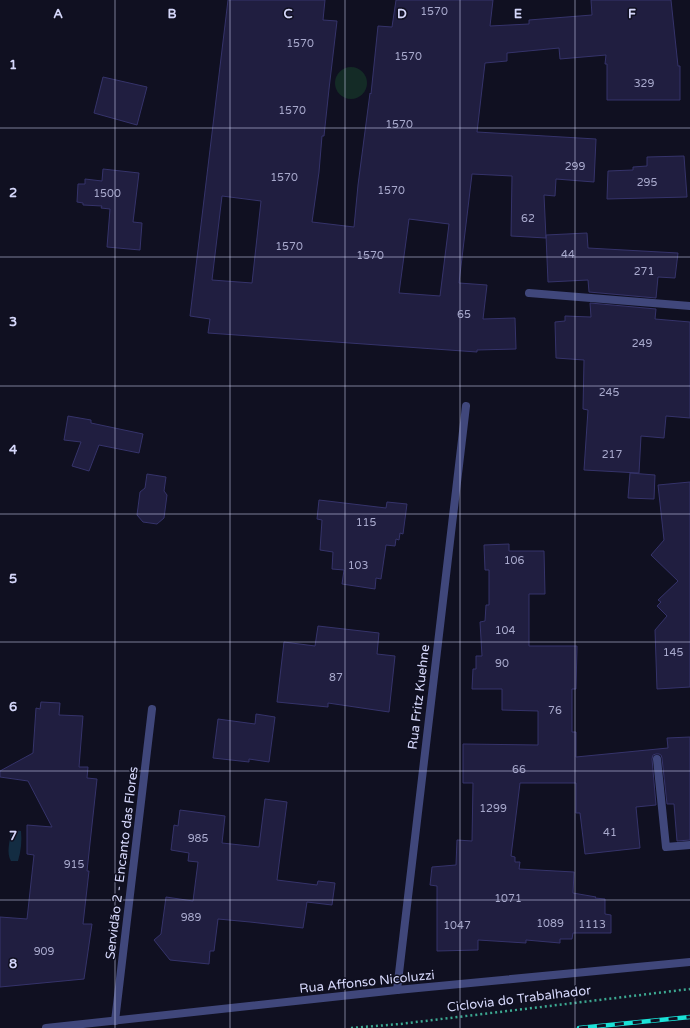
<svg xmlns="http://www.w3.org/2000/svg" width="690" height="1028" viewBox="0 0 690 1028" font-family="'Varela Round',sans-serif">
<style>
.green{fill:#142b26}
.water{fill:#132c42}
.building{fill:#201e40;stroke:#35336a;fill-rule:evenodd}
.lines{fill:none;stroke-linecap:round;stroke-linejoin:round}
.path{stroke:#3ca891;stroke-width:2.5;stroke-dasharray:2 3;stroke-linecap:butt}
.minor{stroke:#40477b;stroke-width:8}
.tertiary{stroke:#40477b;stroke-width:8}
.rail-casing{stroke:#19e2d7;stroke-width:4.5}
.rail{stroke:#101021;stroke-width:3;stroke-dasharray:9;stroke-linecap:butt}
.grid{fill:none;stroke:#d5d7fa;stroke-width:1;stroke-opacity:0.55}
.labels{text-anchor:middle;dominant-baseline:central;stroke-width:3;stroke-linejoin:round;paint-order:stroke}
.number-label{font-size:11px;fill:#a8a9cc}
.street-label{font-size:13px;fill:#d5d7fa;stroke:#101021}
.grid-label{font-size:13px;text-anchor:middle;font-weight:bold;fill:#d5d7fa;stroke:#101021;stroke-width:3;stroke-linejoin:round;paint-order:stroke}
</style>
<rect width="100%" height="100%" fill="#101021"/>
<path class="green" d="M335 83a16 16 0 1 1 32 0a16 16 0 1 1-32 0Z"/>
<path class="water" d="M13,830L21,831C22,841 21,851 18,861H11C6,853 10,841 11,832Z"/>
<path class="building" d="M228,0H325L323,20L337,21L329,89L324,136H322L319,172L312,222L354,227L358,185L370,93L371,94L378,26L392,27L396,0H493L490,26L529,24V20L592,15L591,0H671L678,66H680V100H607V64H605L606,55L560,59L559,48L507,53V61L485,63L477,132L596,139L594,182L556,179L555,196L544,195L546,238L511,236L512,176L472,174L459,283L487,285L483,319L515,318L516,349L477,350V352L208,333L210,319L190,316ZM222,196L261,201L252,283L212,280ZM409,219L449,224L440,296L399,293Z
M103,77L147,87L137,125L94,113Z
M684,156L687,197L607,199L608,171L633,170V167L647,166V157Z
M103,169L139,173L133,222L142,223L140,250L107,247L110,209L101,208L102,206L83,205V203L77,202L78,184H85V179L102,181Z
M587,233L588,248L678,253L675,278L658,277L656,298L589,292L588,280L548,282L546,235Z
M590,303L656,309L655,319L690,322V418L666,416L664,438L641,436L639,473L584,470L588,410L583,409L584,360L556,358L555,322L565,321V316L591,317Z
M68,416L91,420V423L143,434L139,453L99,445L89,471L72,466L81,442L64,440Z
M630,473L655,475L654,499L628,498Z
M147,474L166,477L164,491L167,495L164,518L157,524L143,522L137,515L140,492L145,488Z
M690,482V687L657,689L655,630L667,616L657,606L661,602L658,600L678,581L651,555L664,540L658,485Z
M319,500L386,508L387,502L407,504L403,534L400,533L399,540L396,539L395,546L386,545L381,579L376,578L375,589L342,584L344,570L332,569L333,552L320,550L322,520L317,519Z
M509,544V551H544L545,594H529V646H577L576,689H572V732H576V757L668,748L667,738L690,737V840L677,841L674,804H667L662,758L661,755L659,754H656L653,755L652,759L656,805L636,807L640,848L585,854L580,813H576V783H520L511,856L515,857V862H520L519,869L574,872L573,893L596,897L595,898L605,899V914L611,915V933H573L572,939H560V943L526,940V943L478,940V950L437,951V886L430,885L432,867L456,865L457,840L472,841L473,783H463V744L538,745V711L502,710V689H472L473,669H476V656H482L480,622L485,621L486,605H489V570H485L484,545Z
M318,626L379,633L377,654L395,656L389,712L328,703V707L277,702L284,642L315,646Z
M41,702L60,703L59,715L83,716L79,767H88L87,778L97,779L87,871H89L83,924H92L84,979L0,987V917L27,919L34,855L27,854V825L52,827L28,781L0,777V771L33,753L36,708L40,709Z
M256,714L275,717L269,762L249,759V762L213,758L218,719L255,724Z
M265,799L287,802L277,880L317,885L318,881L335,883L332,905L307,902L303,928L250,922L218,919L214,951H210L209,964L170,960L154,940L161,934L166,897L193,901L198,862L188,861L189,853L171,850L174,825L178,826L180,810L225,816L222,843L259,847Z"/>
<g class="lines">
<path class="path" d="M351,1028L400,1024L690,989"/>
<path class="minor" d="M529,293L690,306
M657,759L666,847L690,845
M397,990L466,406
M115,1021L152,709"/>
<path class="tertiary" d="M46,1028L397,990L690,962"/>
<defs>
<path id="rail" d="M579,1028L690,1017"/>
</defs>
<use href="#rail" class="rail-casing"/>
<use href="#rail" class="rail"/>
</g>
<path class="grid" d="M115,0V1028M230,0V1028M345,0V1028M460,0V1028M575,0V1028M0,128H690M0,257H690M0,386H690M0,514H690M0,642H690M0,771H690M0,900H690"/>
<g class="labels">
<g class="number-label">
<text x="434" y="11">1570</text>
<text x="300" y="43">1570</text>
<text x="408" y="56">1570</text>
<text x="644" y="83">329</text>
<text x="292" y="110">1570</text>
<text x="399" y="124">1570</text>
<text x="575" y="166">299</text>
<text x="284" y="177">1570</text>
<text x="647" y="182">295</text>
<text x="391" y="190">1570</text>
<text x="107" y="193">1500</text>
<text x="528" y="218">62</text>
<text x="289" y="246">1570</text>
<text x="568" y="254">44</text>
<text x="370" y="255">1570</text>
<text x="644" y="271">271</text>
<text x="464" y="314">65</text>
<text x="642" y="343">249</text>
<text x="609" y="392">245</text>
<text x="612" y="454">217</text>
<text x="366" y="522">115</text>
<text x="514" y="560">106</text>
<text x="358" y="565">103</text>
<text x="505" y="630">104</text>
<text x="673" y="652">145</text>
<text x="502" y="663">90</text>
<text x="336" y="677">87</text>
<text x="555" y="710">76</text>
<text x="519" y="769">66</text>
<text x="493" y="808">1299</text>
<text x="610" y="832">41</text>
<text x="198" y="838">985</text>
<text x="74" y="864">915</text>
<text x="508" y="898">1071</text>
<text x="191" y="917">989</text>
<text x="550" y="923">1089</text>
<text x="592" y="924">1113</text>
<text x="457" y="925">1047</text>
<text x="44" y="951">909</text>
</g>
<g class="street-label">
<text transform="translate(419 697) rotate(-83)">Rua Fritz Kuehne</text>
<text transform="translate(122 863) rotate(-83)">Servidão 2 - Encanto das Flores</text>
<text transform="translate(367 982) rotate(-6)">Rua Affonso Nicoluzzi</text>
<text transform="translate(519 999) rotate(-7)">Ciclovia do Trabalhador</text>
</g>
</g>
<g class="grid-label">
<text x="58" y="18">A</text>
<text x="172" y="18">B</text>
<text x="288" y="18">C</text>
<text x="402" y="18">D</text>
<text x="518" y="18">E</text>
<text x="632" y="18">F</text>
<text x="13" y="69">1</text>
<text x="13" y="197">2</text>
<text x="13" y="326">3</text>
<text x="13" y="454">4</text>
<text x="13" y="583">5</text>
<text x="13" y="711">6</text>
<text x="13" y="840">7</text>
<text x="13" y="968">8</text>
</g>
</svg>
